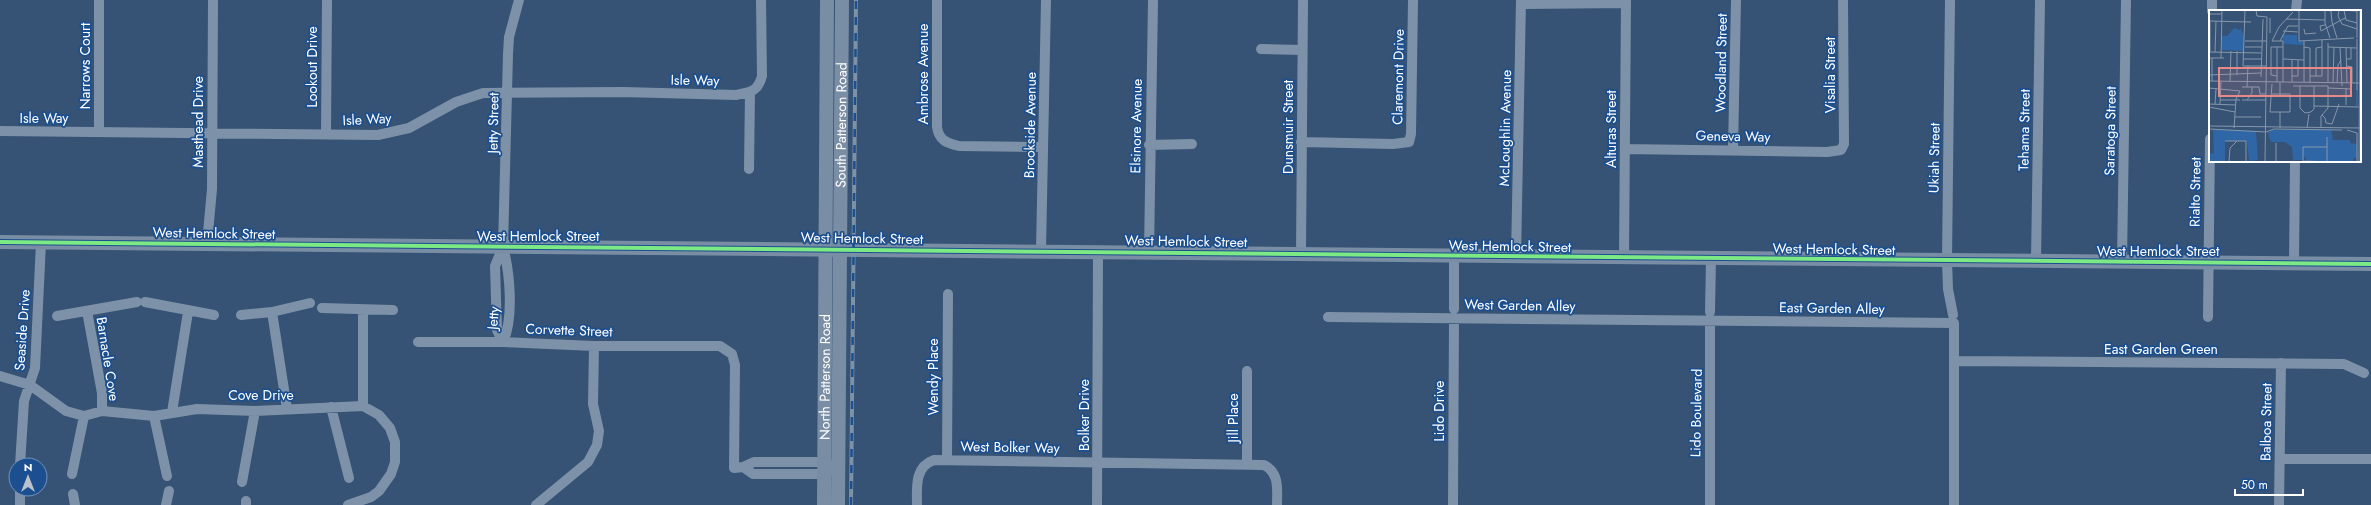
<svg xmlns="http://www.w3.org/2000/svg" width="2371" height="505" viewBox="0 0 2371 505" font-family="Jost,sans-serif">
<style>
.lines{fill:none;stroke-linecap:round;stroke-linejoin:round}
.street{stroke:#7d92a8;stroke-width:10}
.secondary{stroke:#798da4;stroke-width:14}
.rail-casing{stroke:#7e92a7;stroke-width:4}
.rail{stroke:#1b4f8f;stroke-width:2.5;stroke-dasharray:8;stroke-linecap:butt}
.cycleway-casing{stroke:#1b4f8f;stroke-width:6}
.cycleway{stroke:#7ce984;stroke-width:4}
.labels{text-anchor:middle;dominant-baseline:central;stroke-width:3.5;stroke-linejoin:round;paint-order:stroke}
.street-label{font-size:14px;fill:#fff;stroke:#1b4f8f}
.inset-river{fill:none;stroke:#3b618d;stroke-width:2}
.inset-road{fill:none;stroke:#8697ac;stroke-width:1}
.view{fill:#e88989;fill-opacity:0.15;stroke:#e88989;stroke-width:2}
.inset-edge{fill:none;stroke:#fff;stroke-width:2}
</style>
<rect width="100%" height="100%" fill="#365274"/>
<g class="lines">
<path class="street" d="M99,0V132
M937,0V127C939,140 946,143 959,146L1043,147
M1950,0L1947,261L1948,289L1953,315
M1521,4L1626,3
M2212,11V0
M2296,11L2297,0
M1261,49L1302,50
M0,131L378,135L409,128L456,102L483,93L623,92L736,95C750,92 758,92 762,76L761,0
M326,134L327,0
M1301,142L1393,144L1409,142L1411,134L1413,0
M1149,145L1192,144
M1625,149L1827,152L1841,150L1844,144L1843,0
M1733,150L1736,0
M749,169L750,92
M207,244L212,189L213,0
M503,247L495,266L497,330L503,342
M1041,251L1046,0
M1149,252L1153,0
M1301,254L1303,0
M1516,257L1521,0
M1624,258L1626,0
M2036,261L2040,0
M2122,262L2126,0
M2294,264L2295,161
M145,302L214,315
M322,308L393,310
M1454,309V256
M87,311L102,393V411
M363,311V406
M272,312L287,409
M1710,312L1711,258
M241,315L272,312L310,303
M57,316L137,302
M1328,317L1954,323V505
M2208,317L2210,139
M418,342H503L594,346H720L732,354L735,365L734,468L743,467L753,474H824L829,472
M503,342C514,318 510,273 503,247L508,54L509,37L519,0
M1955,361L2344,364L2364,373
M1247,371V464
M0,376L30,385L66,411L84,416L102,411L154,416L197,409L255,411L363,406L379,415L390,428L395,442V462L391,474L379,491L371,497L348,505
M331,407L349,478
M172,412L188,312
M154,416L167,476
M2280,459H2371
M947,460L948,294
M20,465L24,401L35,368L41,243
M743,467L754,462H824L829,464
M72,474L84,416
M242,482L255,411
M73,494L75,505
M246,501V505
M20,505V489
M166,505L169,491
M536,505L588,462L597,445L599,431L593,404L594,346
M917,505C917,488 914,467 934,460L1264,465C1280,473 1277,490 1277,505
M1097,505L1098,251
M1453,505L1454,318
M1710,505V320
M2279,505L2281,363"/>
<g class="secondary">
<path d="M0,242L2371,264"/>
<path id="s1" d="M824,505L827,0"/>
<path id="s2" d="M838,505L842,0"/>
</g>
<defs>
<path id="rail" d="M851,505L856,0"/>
</defs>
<use href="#rail" class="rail-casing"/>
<use href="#rail" class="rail"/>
<defs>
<path id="cycleway" d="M0,242L2371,264"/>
</defs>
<use href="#cycleway" class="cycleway-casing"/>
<use href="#cycleway" class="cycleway"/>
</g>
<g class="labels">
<g class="street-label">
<text transform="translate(1721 63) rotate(-89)">Woodland Street</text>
<text transform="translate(85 66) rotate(-90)">Narrows Court</text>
<text transform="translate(312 67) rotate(-90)">Lookout Drive</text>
<text transform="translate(923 74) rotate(-90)">Ambrose Avenue</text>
<text transform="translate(1830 75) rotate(-90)">Visalia Street</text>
<text transform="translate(1398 77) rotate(-89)">Claremont Drive</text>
<text transform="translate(695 80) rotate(1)">Isle Way</text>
<text x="44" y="118">Isle Way</text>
<text transform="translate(367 119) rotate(-3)">Isle Way</text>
<text transform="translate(198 122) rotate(-90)">Masthead Drive</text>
<text transform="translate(493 123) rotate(-89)">Jetty Street</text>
<text stroke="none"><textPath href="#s2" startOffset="380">South Patterson Road</textPath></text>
<text transform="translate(1030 125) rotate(-89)">Brookside Avenue</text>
<text transform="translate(1136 126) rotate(-89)">Elsinore Avenue</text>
<text transform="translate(1288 127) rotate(-90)">Dunsmuir Street</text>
<text transform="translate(1505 128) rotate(-89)">McLoughlin Avenue</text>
<text transform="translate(1611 129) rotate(-90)">Alturas Street</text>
<text transform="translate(2024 130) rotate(-89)">Tehama Street</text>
<text transform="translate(2110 131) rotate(-89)">Saratoga Street</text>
<text transform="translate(1733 136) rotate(1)">Geneva Way</text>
<text transform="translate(1934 158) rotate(-89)">Ukiah Street</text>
<text transform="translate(2195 192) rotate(-89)">Rialto Street</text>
<text transform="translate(214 233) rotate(1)">West Hemlock Street</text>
<text x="538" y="236">West Hemlock Street</text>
<text transform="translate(862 238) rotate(1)">West Hemlock Street</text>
<text transform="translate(1186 241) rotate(1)">West Hemlock Street</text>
<text transform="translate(1510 246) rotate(1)">West Hemlock Street</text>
<text transform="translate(1834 249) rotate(1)">West Hemlock Street</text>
<text x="2158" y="251">West Hemlock Street</text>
<text transform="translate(1520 305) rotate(1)">West Garden Alley</text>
<text transform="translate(1832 308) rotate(1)">East Garden Alley</text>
<text transform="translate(493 318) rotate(-85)">Jetty</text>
<text transform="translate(22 330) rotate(-86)">Seaside Drive</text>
<text transform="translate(569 330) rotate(2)">Corvette Street</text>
<text x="2161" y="349">East Garden Green</text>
<text transform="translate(108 359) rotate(81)">Barnacle Cove</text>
<text stroke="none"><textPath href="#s1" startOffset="128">North Patterson Road</textPath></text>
<text transform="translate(933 377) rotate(-90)">Wendy Place</text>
<text x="261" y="395">Cove Drive</text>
<text transform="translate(1439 411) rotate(-90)">Lido Drive</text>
<text transform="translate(1696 413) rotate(-89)">Lido Boulevard</text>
<text transform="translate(1084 415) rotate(-90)">Bolker Drive</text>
<text transform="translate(1233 418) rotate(-90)">Jill Place</text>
<text transform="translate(2266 422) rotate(-89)">Balboa Street</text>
<text transform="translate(1010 447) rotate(1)">West Bolker Way</text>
</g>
</g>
<g transform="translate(2209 10)">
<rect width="152" height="152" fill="#365274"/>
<path d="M31,17L35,27L34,41L13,40V26H18L25,18L31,20ZM73,25H88V31L94,32V35L75,34ZM4,119L47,121L49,150L40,151L38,131H16V152H1V144L5,143ZM63,120H122L124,129L122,130H141V133L148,134V148H145L144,152L97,151V148L95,147L94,150H84L83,137L76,132H62L59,123Z" fill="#2f66a5"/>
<path class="inset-river" d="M148,96V79"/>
<path class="inset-road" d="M36,0L34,56H57M47,0L48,6L58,7M90,0V31L145,28M130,0L129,6L133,14L148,19M131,0L148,1V28M135,0L137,10L148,13M0,4H13M77,9L116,10M0,11L42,12M116,15L111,16L112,21L136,8M95,19L96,24L107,23M74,21L89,22M61,23V8M121,28L116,13V0L122,1L123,12L128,28M36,31H58M71,31L79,16H89M36,37H53M95,37L101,38V72M119,37L148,38M131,37L133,76M137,38L138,73M0,42L52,43M1,42V11M6,42L7,11M0,48H15M12,48L13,0M34,49H52M74,49L95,50M138,49H142V38M138,56L143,57V73M0,65L52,63M28,65V41M68,66L62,65V37H74M83,66H89V50M101,66H113V30M107,66V38L113,37M52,67L54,9M0,71L152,73M3,71V48M21,72L22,41M68,72V37M74,72V31H63L70,17L84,2M83,72V50M95,72V31M119,73V33M124,73L125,37M128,73L129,55L132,50M84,76H119V98L112,106V117M91,76V98L96,103M33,77H50L51,84H57M38,77L39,56M119,78L142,79M148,80V29M63,84H81V102H61L63,74M71,87V72M11,90H31M33,90H57M38,90L43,83V77M0,91V78L31,81L27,89L25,118M0,94L27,95M6,94L7,79M11,94L12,71M137,95V78M105,96L150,97M0,97L26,102M96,103L102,102L105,99V76M113,105L116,108L117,113L123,114L130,94M26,107H52M0,116L152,118M71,118V102M98,118L100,104M0,119L57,122L65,119L133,120M138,120L148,123V152M16,131H37V152M94,151L122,152M20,152L21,138L28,131M56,152L58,7M67,152V133M94,152V137H118M118,152V127M150,152L151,0"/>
<path class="view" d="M10,58H142V86H10Z"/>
<rect width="152" height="152" class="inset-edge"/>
</g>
<g transform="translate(28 477)"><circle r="19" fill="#1b4f8f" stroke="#7695bc"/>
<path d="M0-3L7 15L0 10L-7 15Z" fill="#b9c2ce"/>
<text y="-6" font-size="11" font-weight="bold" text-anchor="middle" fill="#ffffff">N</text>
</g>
<path d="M2235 489v6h68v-6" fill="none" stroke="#ffffff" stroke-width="2"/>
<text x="2241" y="489" font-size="12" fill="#ffffff" stroke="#1b4f8f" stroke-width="3" paint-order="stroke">50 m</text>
</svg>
